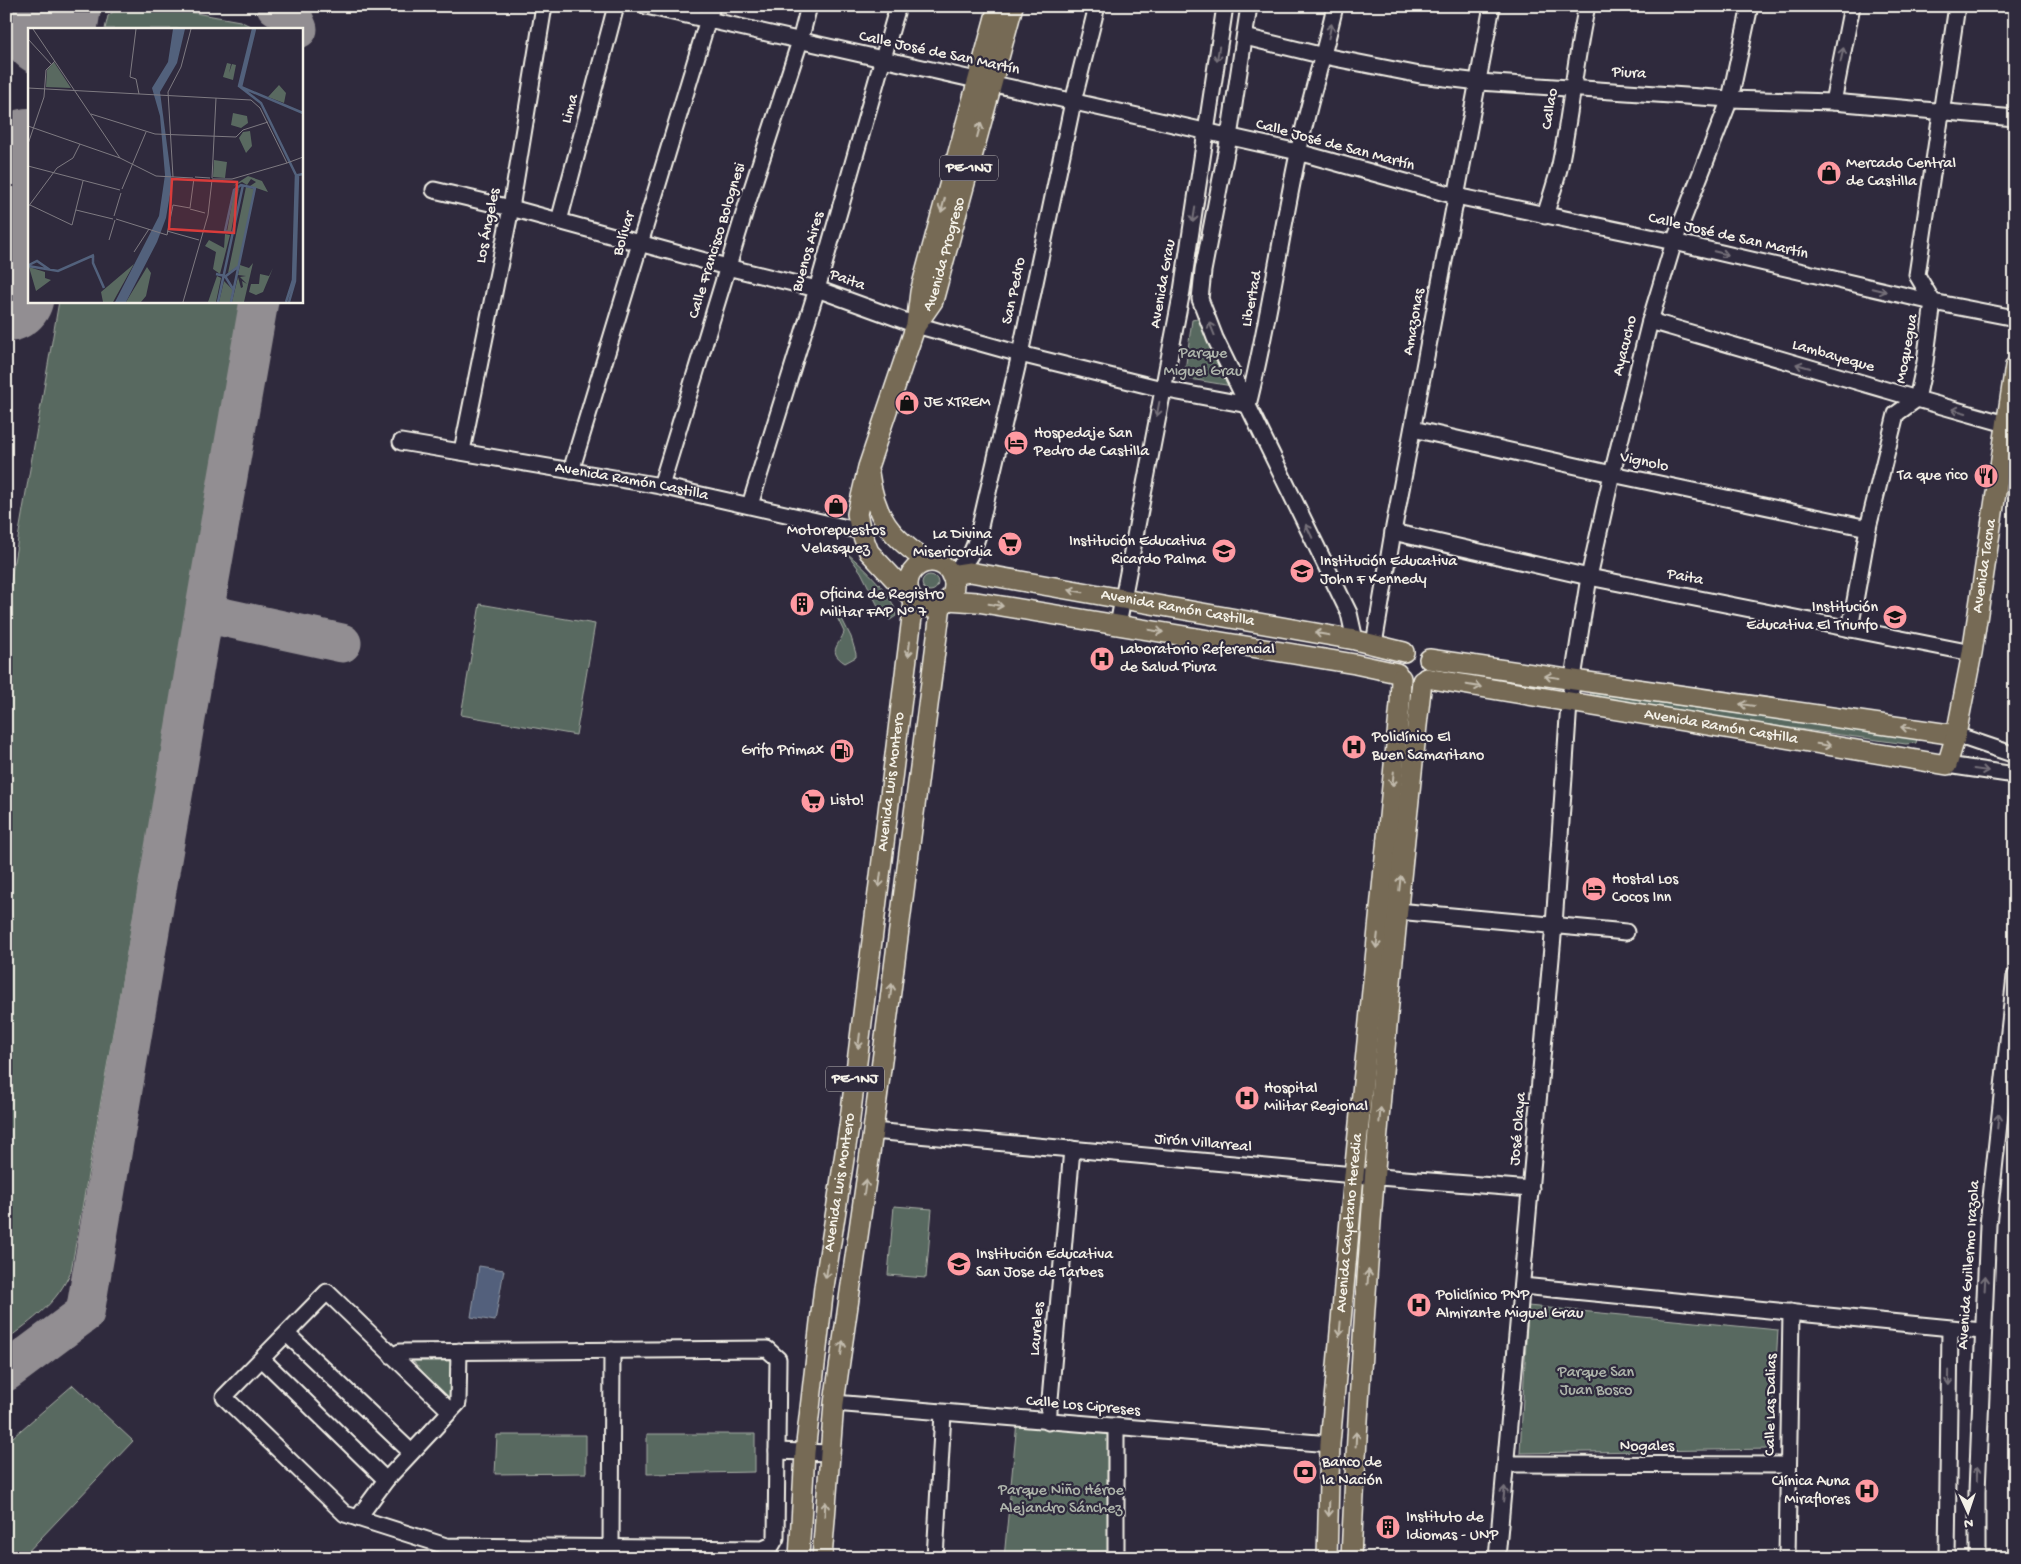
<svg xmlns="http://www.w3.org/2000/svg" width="2021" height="1564" viewBox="0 0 2021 1564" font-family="'Gochi Hand',sans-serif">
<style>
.green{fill:#596960;stroke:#a6ada4}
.water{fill:#52617c;stroke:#939ba7}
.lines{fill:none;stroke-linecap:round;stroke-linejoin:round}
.taxiway{stroke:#928e92;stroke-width:39}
.runway{stroke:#928e92;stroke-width:96}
.minor-casing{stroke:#f4f1e8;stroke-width:19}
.major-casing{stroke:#f4f1e8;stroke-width:22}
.minor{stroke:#2f2a3d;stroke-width:15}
.major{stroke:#766a54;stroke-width:19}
.oneway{stroke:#747079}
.oneway2{stroke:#c2bbad}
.labels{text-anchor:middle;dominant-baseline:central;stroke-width:4.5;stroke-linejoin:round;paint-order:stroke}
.shield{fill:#2f2a3d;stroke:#b9b5b5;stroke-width:1}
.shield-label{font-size:15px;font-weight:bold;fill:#f4f1e8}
.street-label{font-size:16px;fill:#f4f1e8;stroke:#2f2a3d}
.poi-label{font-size:16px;fill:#f4f1e8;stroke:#2f2a3d;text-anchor:start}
.park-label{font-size:16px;fill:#aeb4ab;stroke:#2f2a3d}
.inset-river{fill:none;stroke:#52617c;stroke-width:2.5}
.inset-road{fill:none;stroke:#7e7a81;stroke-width:1}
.view{fill:#d93c3b;fill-opacity:0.15;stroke:#d93c3b;stroke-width:2.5}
.inset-edge{fill:none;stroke:#f4f1e8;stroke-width:2.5}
</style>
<rect width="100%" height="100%" fill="#2f2a3d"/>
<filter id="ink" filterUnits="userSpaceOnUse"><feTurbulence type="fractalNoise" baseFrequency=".02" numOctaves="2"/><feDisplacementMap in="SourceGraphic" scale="10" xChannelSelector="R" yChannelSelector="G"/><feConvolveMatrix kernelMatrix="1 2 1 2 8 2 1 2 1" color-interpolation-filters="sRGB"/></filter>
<g filter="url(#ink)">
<path class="green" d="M120,6H156L240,21L256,29H105L108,16Z
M59,301H242L71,1271C57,1304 33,1319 6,1340V608Z
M1201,318L1232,386L1184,378L1192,320Z
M847,553C862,566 896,596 896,616L890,620L883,616L861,572Z
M922 583a8 8 0 1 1 16 0a8 8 0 1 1-16 0Z
M480,604L595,624L576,735L461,715Z
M837,611H838L851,637L856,654V657L845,663C826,651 840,645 844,632L835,613Z
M1475,672L1540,683L1539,689L1472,677Z
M1591,693L1917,739L1916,743L1906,744L1590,700Z
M894,1206L932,1209L926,1278L888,1275Z
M1528,1306L1778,1330L1771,1449L1520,1453Z
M413,1361H451L453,1398L448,1400Z
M73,1385L133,1441L22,1558H6V1443Z
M1017,1422L1110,1430L1111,1558H1004Z
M647,1434H755V1472L647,1474Z
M497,1435H586V1473L495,1474Z"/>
<path class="water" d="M479,1266L504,1270L495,1321L471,1317Z"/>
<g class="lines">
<path class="taxiway" d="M276,6L293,17L298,29
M204,613L342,643
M6,1372L85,1313L204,613L259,301"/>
<path class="runway" d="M49,29L53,6
M6,294L29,156"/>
<defs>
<g id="minor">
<path d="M646,6L1298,152L1456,196L1674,242L1933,302L2015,318"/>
<path d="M1249,6L1229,137L1203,271L1200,299L1215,338L1349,613L1355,640"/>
<path d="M1245,37L1324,56L1420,75L1479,82L1730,99L1833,102L2015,118"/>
<path d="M1833,102L1852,6"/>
<path d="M434,190L511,208L727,267L817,289L916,325L1020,354L1162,389L1248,405"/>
<path d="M1545,216C1550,199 1556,182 1560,165C1571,112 1575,59 1587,6"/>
<path d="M559,221L616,6"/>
<path d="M1650,321L1917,399L2006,424"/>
<path d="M1248,405C1269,322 1280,238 1298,154C1308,104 1324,56 1335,6"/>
<path d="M1413,429L1612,474L1868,528"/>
<path id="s1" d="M401,442L661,486L861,531"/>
<path d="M462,451L511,208L544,6"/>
<path d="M571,471L712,6"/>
<path d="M661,486L747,204L800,41L809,6"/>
<path d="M750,505L817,289L898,6"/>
<path d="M1393,532L1589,577L1972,653"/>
<path d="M950,573C969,560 971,557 978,535L1020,354L1073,102L1097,6"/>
<path d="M1118,625L1182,291L1225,6"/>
<path d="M1850,629L1868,528L1896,414L1917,399L1925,362L1933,302L1917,275L1957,6"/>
<path d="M1374,644L1393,532L1492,6"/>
<path d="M1956,735L2015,755"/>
<path d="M1947,765L2015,775"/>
<path d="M1397,911L1626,932"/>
<path d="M873,1131L1354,1175L1531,1189"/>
<path d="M1522,1286L1982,1331"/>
<path d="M287,1334L411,1452"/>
<path d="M392,1356L400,1352L767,1349L778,1359L776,1538L772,1545L763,1549L446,1546L345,1514L224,1397L327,1292L450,1411"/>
<path d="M262,1359L386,1480"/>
<path d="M834,1403L1330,1444"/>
<path d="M1048,1422L1072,1149"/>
<path d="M777,1451L829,1453"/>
<path d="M1506,1464L1788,1465"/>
<path d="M358,1518L386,1480L458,1403L459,1351"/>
<path d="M611,1549L612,1350"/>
<path d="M935,1558L943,1413"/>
<path d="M1116,1558V1427"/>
<path d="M1497,1558L1554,925L1569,703L1589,577L1612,474L1650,321L1674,242L1730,99L1750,6"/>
<path d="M1787,1558L1791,1312"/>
<path d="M1947,1558L1950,1329"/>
<path d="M1977,1558V1492L1988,1225L2015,976"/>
</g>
<g id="major">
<path id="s2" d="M917,324L933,301L1013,6"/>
<path d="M869,473C875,518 891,537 928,562"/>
<circle cx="931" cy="585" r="23"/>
<path id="s3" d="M951,575L970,572L1355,640L1404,652"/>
<path d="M912,598L869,552L861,531L857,514L868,467L916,325L920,292L998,6"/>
<path d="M947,600L977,602L1355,664L1397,673"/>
<path d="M1429,659L1956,735"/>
<path id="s4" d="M1426,678L1947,765L1956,735L1972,653L2015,366"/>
<path id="s5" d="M799,1558L805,1452L824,1287L849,1127L914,601"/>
<path d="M822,1558L834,1403L871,1146L941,605"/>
<path id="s6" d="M1327,1558L1330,1444L1354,1175L1400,704L1401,678"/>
<path d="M1351,1558C1364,1265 1389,972 1422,681"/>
</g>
</defs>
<use href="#minor" class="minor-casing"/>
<use href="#major" class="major-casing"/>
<use href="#minor" class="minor"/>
<use href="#major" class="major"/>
</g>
<defs><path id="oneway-shaft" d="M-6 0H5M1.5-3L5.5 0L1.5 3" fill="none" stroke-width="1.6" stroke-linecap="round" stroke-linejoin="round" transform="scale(1.25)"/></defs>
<g class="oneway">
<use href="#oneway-shaft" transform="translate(1330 31) rotate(-78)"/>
<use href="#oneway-shaft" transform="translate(1218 54) rotate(99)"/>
<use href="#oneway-shaft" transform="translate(1842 55) rotate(-78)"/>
<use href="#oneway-shaft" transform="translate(1194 215) rotate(99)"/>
<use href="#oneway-shaft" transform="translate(1721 253) rotate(13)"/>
<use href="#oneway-shaft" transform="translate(1879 290) rotate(13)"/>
<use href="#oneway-shaft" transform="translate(1212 329) rotate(-112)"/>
<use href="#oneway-shaft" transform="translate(1803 366) rotate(-164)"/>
<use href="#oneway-shaft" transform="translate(1158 409) rotate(101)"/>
<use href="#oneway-shaft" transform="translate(1959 411) rotate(-165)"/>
<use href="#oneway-shaft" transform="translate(1309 531) rotate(-116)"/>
<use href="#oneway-shaft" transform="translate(1981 770) rotate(8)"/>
<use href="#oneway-shaft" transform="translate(1998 1121) rotate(-84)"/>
<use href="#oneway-shaft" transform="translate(1985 1283) rotate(-87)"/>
<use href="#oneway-shaft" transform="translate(1949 1378) rotate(91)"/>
<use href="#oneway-shaft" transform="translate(1977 1474) rotate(-88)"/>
<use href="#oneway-shaft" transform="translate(1504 1494) rotate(-84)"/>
</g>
<g class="oneway2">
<use href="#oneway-shaft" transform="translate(979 130) rotate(-75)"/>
<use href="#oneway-shaft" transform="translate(943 205) rotate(105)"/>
<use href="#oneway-shaft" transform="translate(1076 591) rotate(-170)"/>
<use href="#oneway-shaft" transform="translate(996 605) rotate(9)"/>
<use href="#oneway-shaft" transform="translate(1156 631) rotate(9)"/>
<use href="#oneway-shaft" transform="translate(1322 634) rotate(-170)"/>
<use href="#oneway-shaft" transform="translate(909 649) rotate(97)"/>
<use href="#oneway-shaft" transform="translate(1552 677) rotate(-172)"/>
<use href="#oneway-shaft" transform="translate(1474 686) rotate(10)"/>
<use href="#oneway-shaft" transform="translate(1747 705) rotate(-172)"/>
<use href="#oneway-shaft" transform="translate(1908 728) rotate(-172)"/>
<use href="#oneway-shaft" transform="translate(1824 745) rotate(9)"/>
<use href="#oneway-shaft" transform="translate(1393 779) rotate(96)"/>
<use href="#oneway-shaft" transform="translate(880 880) rotate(97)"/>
<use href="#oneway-shaft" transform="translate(1400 883) rotate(-84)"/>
<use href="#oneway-shaft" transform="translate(1377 941) rotate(96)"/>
<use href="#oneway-shaft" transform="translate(891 991) rotate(-83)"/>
<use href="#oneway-shaft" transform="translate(859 1041) rotate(97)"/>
<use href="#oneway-shaft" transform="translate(1380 1115) rotate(-85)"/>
<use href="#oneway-shaft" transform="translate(865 1187) rotate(-82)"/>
<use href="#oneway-shaft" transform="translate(827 1271) rotate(99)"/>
<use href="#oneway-shaft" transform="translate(1368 1277) rotate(-86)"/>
<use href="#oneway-shaft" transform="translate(1340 1329) rotate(95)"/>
<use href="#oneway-shaft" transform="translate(842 1348) rotate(-82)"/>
<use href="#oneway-shaft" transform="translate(1356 1439) rotate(-87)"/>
<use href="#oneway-shaft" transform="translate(825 1509) rotate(-86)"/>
<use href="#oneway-shaft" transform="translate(1329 1509) rotate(92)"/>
</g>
</g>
<defs>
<symbol id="shop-disc" viewBox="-11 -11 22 22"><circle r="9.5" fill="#ff9aa2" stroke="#2f2a3d"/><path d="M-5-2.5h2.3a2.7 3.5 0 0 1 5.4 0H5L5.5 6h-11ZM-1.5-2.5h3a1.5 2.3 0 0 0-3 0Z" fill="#111"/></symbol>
<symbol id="hotel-disc" viewBox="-11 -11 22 22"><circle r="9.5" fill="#ff9aa2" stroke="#2f2a3d"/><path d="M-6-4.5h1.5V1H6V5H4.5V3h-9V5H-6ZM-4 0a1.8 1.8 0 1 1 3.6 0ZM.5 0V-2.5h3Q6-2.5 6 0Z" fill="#111"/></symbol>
<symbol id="restaurant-disc" viewBox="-11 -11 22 22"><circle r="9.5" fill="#ff9aa2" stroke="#2f2a3d"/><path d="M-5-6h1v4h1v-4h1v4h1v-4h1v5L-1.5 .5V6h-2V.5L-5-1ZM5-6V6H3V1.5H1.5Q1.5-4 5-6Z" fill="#111"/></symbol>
<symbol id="supermarket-disc" viewBox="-11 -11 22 22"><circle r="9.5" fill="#ff9aa2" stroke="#2f2a3d"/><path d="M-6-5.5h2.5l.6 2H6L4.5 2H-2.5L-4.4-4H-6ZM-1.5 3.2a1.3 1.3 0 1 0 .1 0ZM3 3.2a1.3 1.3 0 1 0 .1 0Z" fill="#111"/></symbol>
<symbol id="school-disc" viewBox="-11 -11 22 22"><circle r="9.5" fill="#ff9aa2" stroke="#2f2a3d"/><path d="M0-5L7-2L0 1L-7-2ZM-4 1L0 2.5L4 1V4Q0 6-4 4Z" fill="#111"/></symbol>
<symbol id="building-disc" viewBox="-11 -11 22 22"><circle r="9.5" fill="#ff9aa2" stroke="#2f2a3d"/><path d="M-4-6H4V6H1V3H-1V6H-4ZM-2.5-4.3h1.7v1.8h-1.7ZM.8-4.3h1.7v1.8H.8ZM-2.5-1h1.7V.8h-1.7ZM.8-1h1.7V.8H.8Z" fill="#111"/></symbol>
<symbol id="hospital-disc" viewBox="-11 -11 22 22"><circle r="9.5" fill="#ff9aa2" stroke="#2f2a3d"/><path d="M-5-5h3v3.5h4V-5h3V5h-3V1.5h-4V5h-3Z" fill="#111"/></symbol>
<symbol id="fuel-disc" viewBox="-11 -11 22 22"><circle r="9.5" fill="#ff9aa2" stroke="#2f2a3d"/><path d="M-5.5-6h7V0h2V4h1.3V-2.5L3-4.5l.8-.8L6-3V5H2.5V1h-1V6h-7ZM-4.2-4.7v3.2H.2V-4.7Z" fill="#111"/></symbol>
<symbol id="bank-disc" viewBox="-11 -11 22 22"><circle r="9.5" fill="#ff9aa2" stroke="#2f2a3d"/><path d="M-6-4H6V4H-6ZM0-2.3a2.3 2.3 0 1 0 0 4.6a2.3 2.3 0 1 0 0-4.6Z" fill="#111"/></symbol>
</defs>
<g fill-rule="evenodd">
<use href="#shop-disc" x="1815" y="159" width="28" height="28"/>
<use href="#shop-disc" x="893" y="389" width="28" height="28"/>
<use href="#hotel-disc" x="1002" y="429" width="28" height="28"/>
<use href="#restaurant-disc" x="1972" y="462" width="28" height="28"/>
<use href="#shop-disc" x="822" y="492" width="28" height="28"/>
<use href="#supermarket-disc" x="996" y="530" width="28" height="28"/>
<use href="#school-disc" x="1210" y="537" width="28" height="28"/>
<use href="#school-disc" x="1288" y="557" width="28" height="28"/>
<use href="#building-disc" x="788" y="590" width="28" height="28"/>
<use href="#school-disc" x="1881" y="603" width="28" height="28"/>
<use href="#hospital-disc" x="1088" y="645" width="28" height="28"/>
<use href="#hospital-disc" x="1340" y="733" width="28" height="28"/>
<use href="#fuel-disc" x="828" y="737" width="28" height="28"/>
<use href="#supermarket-disc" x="799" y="787" width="28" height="28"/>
<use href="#hotel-disc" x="1580" y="875" width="28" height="28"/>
<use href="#hospital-disc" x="1233" y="1084" width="28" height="28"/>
<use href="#school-disc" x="945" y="1250" width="28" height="28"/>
<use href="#hospital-disc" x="1405" y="1291" width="28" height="28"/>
<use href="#bank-disc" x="1291" y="1458" width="28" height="28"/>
<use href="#hospital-disc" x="1853" y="1477" width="28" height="28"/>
<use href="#building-disc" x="1374" y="1513" width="28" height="28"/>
</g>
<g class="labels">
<g class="shield">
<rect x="940" y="155.5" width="58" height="25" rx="4"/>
<rect x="826" y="1066.5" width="58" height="25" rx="4"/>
</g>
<g class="shield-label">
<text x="969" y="168">PE-1NJ</text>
<text x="855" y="1079">PE-1NJ</text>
</g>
<g class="street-label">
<text transform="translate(939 54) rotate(12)">Calle José de San Martín</text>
<text transform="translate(1629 74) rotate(4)">Piura</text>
<text transform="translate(571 109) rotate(-75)">Lima</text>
<text transform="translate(1551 109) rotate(-81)">Callao</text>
<text transform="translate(1335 146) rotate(15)">Calle José de San Martín</text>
<text transform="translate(489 226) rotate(-79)">Los Ángeles</text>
<text transform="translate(625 234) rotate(-73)">Bolívar</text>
<text transform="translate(1728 237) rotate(13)">Calle José de San Martín</text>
<text transform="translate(718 241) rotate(-73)">Calle Francisco Bolognesi</text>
<text transform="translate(809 252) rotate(-74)">Buenos Aires</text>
<text stroke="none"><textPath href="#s2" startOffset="76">Avenida Progreso</textPath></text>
<text transform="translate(847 281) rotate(20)">Paita</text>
<text transform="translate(1164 284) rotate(-80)">Avenida Grau</text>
<text transform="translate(1015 291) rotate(-78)">San Pedro</text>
<text transform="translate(1253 299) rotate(-79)">Libertad</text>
<text transform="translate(1415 322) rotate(-80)">Amazonas</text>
<text transform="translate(1626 346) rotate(-76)">Ayacucho</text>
<text transform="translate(1908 349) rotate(-80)">Moquegua</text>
<text transform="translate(1833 357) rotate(16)">Lambayeque</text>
<text transform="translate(1644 463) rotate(12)">Vignolo</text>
<text stroke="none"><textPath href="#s1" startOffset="234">Avenida Ramón Castilla</textPath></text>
<text stroke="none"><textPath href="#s4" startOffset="731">Avenida Tacna</textPath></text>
<text transform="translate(1685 578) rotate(11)">Paita</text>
<text stroke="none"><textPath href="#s3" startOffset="230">Avenida Ramón Castilla</textPath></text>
<text stroke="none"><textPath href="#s4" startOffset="299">Avenida Ramón Castilla</textPath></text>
<text stroke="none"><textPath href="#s5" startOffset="782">Avenida Luis Montero</textPath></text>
<text transform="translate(1519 1129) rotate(-85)">José Olaya</text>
<text transform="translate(1203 1144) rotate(5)">Jirón Villarreal</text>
<text stroke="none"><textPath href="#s5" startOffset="378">Avenida Luis Montero</textPath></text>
<text stroke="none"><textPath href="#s6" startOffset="336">Avenida Cayetano Heredia</textPath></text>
<text transform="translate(1970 1265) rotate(-86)">Avenida Guillermo Irazola</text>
<text transform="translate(1038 1329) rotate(-85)">Laureles</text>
<text transform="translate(1772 1405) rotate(-89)">Calle Las Dalias</text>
<text transform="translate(1083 1407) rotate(5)">Calle Los Cipreses</text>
<text x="1647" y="1447">Nogales</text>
</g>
<g class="poi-label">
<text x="1846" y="164">Mercado Central<tspan x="1846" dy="18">de Castilla</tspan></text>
<text x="924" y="403">JE XTREM</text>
<text x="1034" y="434">Hospedaje San<tspan x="1034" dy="18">Pedro de Castilla</tspan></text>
<text x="1968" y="476" text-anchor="end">Ta que rico</text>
<text x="836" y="531" text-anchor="middle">Motorepuestos<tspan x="836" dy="18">Velasquez</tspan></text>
<text x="992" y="535" text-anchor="end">La Divina<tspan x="992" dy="18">Misericordia</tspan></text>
<text x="1206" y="542" text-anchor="end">Institución Educativa<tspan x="1206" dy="18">Ricardo Palma</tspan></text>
<text x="1320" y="562">Institución Educativa<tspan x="1320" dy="18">John F Kennedy</tspan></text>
<text x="820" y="595">Oficina de Registro<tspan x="820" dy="18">Militar FAP N° 7</tspan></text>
<text x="1878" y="608" text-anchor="end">Institución<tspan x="1878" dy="18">Educativa El Triunfo</tspan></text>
<text x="1120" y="650">Laboratorio Referencial<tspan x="1120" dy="18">de Salud Piura</tspan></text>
<text x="1372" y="738">Policlínico El<tspan x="1372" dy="18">Buen Samaritano</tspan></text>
<text x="824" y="751" text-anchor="end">Grifo Primax</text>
<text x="830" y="801">Listo!</text>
<text x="1612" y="880">Hostal Los<tspan x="1612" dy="18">Cocos Inn</tspan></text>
<text x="1264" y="1089">Hospital<tspan x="1264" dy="18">Militar Regional</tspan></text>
<text x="976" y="1255">Institución Educativa<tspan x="976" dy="18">San Jose de Tarbes</tspan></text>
<text x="1436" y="1296">Policlínico PNP<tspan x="1436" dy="18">Almirante Miguel Grau</tspan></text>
<text x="1322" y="1463">Banco de<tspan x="1322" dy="18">la Nación</tspan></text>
<text x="1850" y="1482" text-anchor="end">Clínica Auna<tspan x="1850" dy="18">Miraflores</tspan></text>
<text x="1406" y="1518">Instituto de<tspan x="1406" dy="18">Idiomas - UNP</tspan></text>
</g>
<g class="park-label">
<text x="1203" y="354">Parque<tspan x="1203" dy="18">Miguel Grau</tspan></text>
<text x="1596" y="1373">Parque San<tspan x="1596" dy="18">Juan Bosco</tspan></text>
<text x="1061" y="1491">Parque Niño Héroe<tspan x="1061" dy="18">Alejandro Sánchez</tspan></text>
</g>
</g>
<g transform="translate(28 28)">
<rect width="275" height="275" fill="#2f2a3d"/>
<path d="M26,34L43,60L18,59L19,42ZM199,35L203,36L201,45L204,36L208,37L205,52L195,49ZM251,57L258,65L256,75L240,69ZM205,85L219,88L220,95L213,100L203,97ZM222,103L224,118L218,125L211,110L215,104ZM186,132L199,134L197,150L185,149ZM220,148L234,153L240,164L222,158L228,154L223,151L219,157L214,154L205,158ZM218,159L226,161L225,171L210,238L200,245ZM211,160L203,204H199L206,164ZM197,206L202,207L192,246L185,241L188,224L177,218L181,212L196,220ZM225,235L216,274H204L210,249L213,260L215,259L214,253L219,256L212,249L218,248L210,247L212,237L221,240ZM106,236L85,274H75L73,264ZM1,239L17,244V250L23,252L8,263ZM119,239L123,245L118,268L113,274H98ZM245,240L235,264L228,267L221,264L223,256H231L232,246L241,248ZM189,248L193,250L188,274H180ZM196,253L205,262L202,274H191Z" fill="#596960"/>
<path d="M145,1H157L149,35L132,64L144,155L138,190L129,214L98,274H87L131,188L137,147L132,88L124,60L140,34Z" fill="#52617c"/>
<path class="inset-river" d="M225,1L211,58L233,75L268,147L265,252L258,274M227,1L213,59L275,85M65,228V235L76,260M1,237L9,233L22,242M0,238L30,243L66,227M188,246L197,248L205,261M198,248L211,238M190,274L215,157M203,274L227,160L213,157L206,162L197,203L205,205M261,274L267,253L270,147L275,146"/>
<path class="inset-road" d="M5,1L92,130M108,1L102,49L108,51L111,66M0,11L23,36M0,60L223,72L232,80L259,135L275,129M63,86L127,106L208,109L215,102L240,94M0,98L92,130L128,148L165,150M0,116L16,69L18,42L27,33M0,138L92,162M145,149L140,64L153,39L163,1M167,149L182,150M184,150L188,70M184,151H204L259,135M94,161L118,104M2,177L44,197L55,153M0,179L29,140L45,130L52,116M162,180L166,150M162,181L177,185M48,182L85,191M86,188L93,165M88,191L139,207L145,177L162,180M139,203L171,212M81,212L87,192M106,224L121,201M155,274L180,187L184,152"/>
<path class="view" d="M144,151L209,154L206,205L141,201Z"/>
<rect width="275" height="275" class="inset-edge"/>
</g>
<rect width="2021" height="1564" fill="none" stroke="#2f2a3d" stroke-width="25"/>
<rect x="12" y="12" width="1996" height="1539" fill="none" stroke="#f4f1e8" stroke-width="2" filter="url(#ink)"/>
<g transform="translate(1968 1512) rotate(177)" stroke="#2f2a3d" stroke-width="4" paint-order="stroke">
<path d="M0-4L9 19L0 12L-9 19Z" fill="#f4f1e8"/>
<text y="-8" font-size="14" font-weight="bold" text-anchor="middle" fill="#f4f1e8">N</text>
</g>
</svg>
